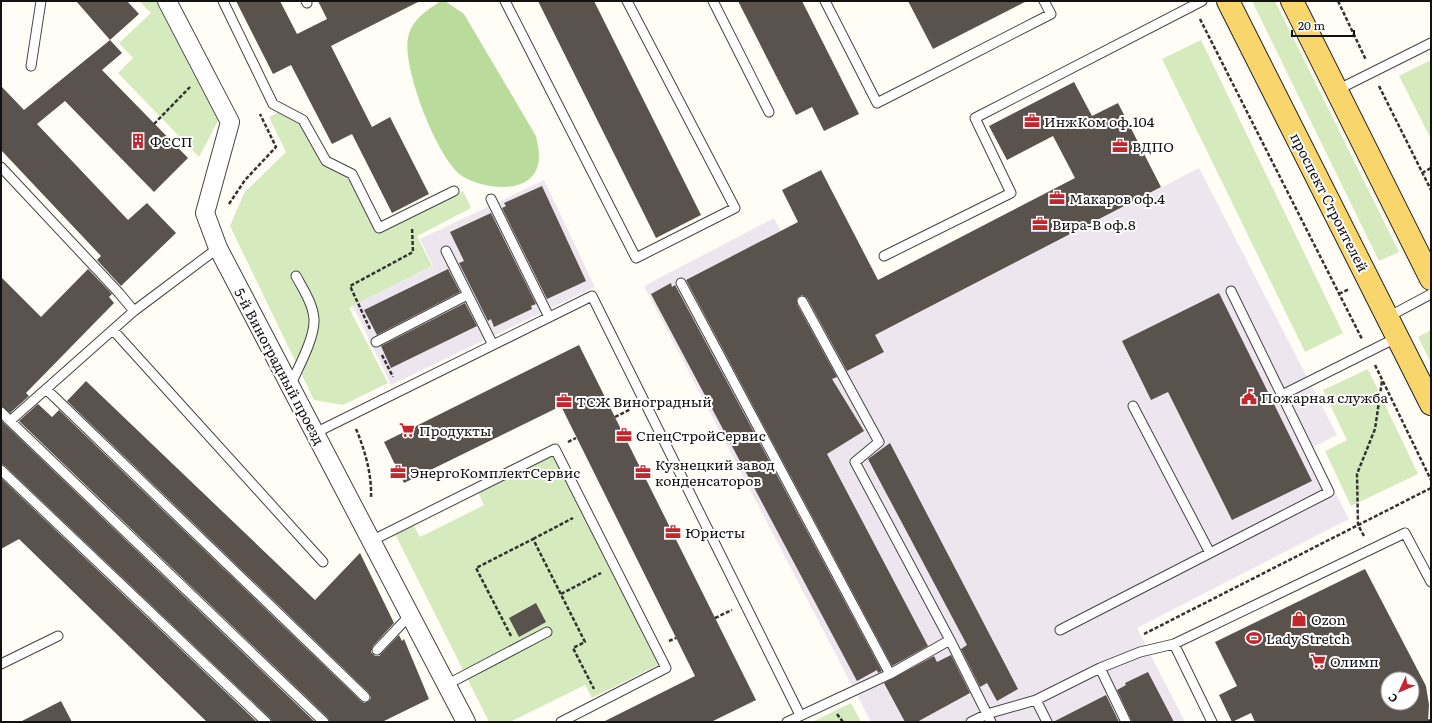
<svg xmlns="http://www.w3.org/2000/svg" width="1432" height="723" viewBox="0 0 1432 723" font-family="Literata,serif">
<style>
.industrial{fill:#eee6ef}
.green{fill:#d5ebbd}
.forest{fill:#b9dc9c}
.building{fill:#5a524d;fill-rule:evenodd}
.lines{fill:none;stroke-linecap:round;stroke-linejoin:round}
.service-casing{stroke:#444;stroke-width:11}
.minor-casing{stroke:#444;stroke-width:20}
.primary-casing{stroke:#222;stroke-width:24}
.path{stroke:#333;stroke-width:2.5;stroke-dasharray:4 2;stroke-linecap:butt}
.service{stroke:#fff;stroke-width:9}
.minor{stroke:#fff;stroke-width:18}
.primary{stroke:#f9d66b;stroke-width:22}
.labels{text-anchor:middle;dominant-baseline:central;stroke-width:4;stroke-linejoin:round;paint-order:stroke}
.poi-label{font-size:14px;fill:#111;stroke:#fff;text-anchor:start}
.street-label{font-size:14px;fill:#111;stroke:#fff}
</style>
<rect width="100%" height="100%" fill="#fffdf5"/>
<path class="industrial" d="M1199,168L1337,435L1312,448L1349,519L1137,628L1185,722H871L644,286L774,218L852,369L884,352L875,335Z
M544,180L595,287L391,385L353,306L433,266L420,239Z"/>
<path class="green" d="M139,1H157L219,119L199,157L118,73L133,58L119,43L151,13Z
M1252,1H1275L1399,252L1379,261Z
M1201,40L1343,333L1305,352L1162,59Z
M1431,60V139L1399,76Z
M281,111L299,123L321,164L348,177L377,234L463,191L471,208L417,236L432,266L349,308L388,383L343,405L314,400L230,226L244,193L286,152L269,117Z
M1431,330V363L1418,337Z
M1368,369L1418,474L1351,506L1325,451L1347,440L1323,390Z
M553,455L658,665L592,698L585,685L510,722H489L395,534L413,525L420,537L484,505L478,492Z
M851,703L861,722H812Z"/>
<path class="forest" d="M441,1H445L464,14L536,136C538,147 541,157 537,168C527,196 480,188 462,176C437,159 402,67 408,38C412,19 426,11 441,1Z"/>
<path class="building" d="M76,1H127L139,14L110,40Z
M236,1H280L297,34L327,19L318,1H420L331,46L372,127L390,117L429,194L392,213L352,134L332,144L291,65L273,74Z
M538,1H594L701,215L656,238Z
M738,1H802L859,114L824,131L812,107L796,115Z
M908,1H1027L933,49Z
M110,40L122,53L102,70L188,158L154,192L65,101L37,124L128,220L147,203L176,233L121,286L97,260L101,256L1,150V86L24,110Z
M1074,82L1092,116L1118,103L1161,187L875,335L884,352L847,371L807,298L802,295L797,298V304L837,377L832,379L864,431L827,454L928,646L892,666L686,280L798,222L782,190L821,170L878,280L1075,178L1053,136L1007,160L989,126Z
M542,186L586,281L547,299L502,208L506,206L504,203Z
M491,213L536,304L531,306L532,309L494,327L491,319L488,321L459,263L464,261L450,232Z
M88,269L112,294L109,297L114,303L26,393L29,396L10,413L1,406V277L41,317Z
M448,269L460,292L377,335L364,310Z
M671,283L672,287L675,285L882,671L878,673L877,670L857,681L651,294Z
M1219,293L1312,481L1232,520L1168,392L1151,400L1122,341Z
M465,303L477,326L391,368L381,346Z
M579,345L756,700L711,722H603L695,676L561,406L404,483L384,442Z
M86,381L315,600L360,553L394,623L373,646L371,652L375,656H379L399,635L402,641L404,639L429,699L382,722H330L328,718L19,421L38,404L52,417L59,410L361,701L364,703L369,701L371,698L369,693L67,401Z
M1,420L6,425L315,722H272L270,718L5,466L1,464Z
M890,443L1018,689L997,701L987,683L980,687L961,649L967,645L868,459Z
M1,478L257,722H207L19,539L1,549Z
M1365,569L1426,686L1429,705L1428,722H1255L1251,713L1232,722L1219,695L1237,686L1215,642ZM1388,679H1412V703H1388Z
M536,603L546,622L519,637L509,618Z
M951,655L970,693L917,722H905L884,683L934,656L937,662Z
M1148,672L1174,722H1132L1117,690L1126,685L1125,683Z
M1106,695L1119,722H1053Z
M61,701L72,722H20Z"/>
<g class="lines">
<defs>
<path id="service" d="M223,1L273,104L303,120L326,161L352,174L379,228L454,191
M306,1L307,3
M505,1L636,258L735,208L627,1
M713,1L769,112
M825,1L877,103L1051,14L1044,1
M31,66L41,1
M1337,90L1431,43
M1,167L119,293L134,311
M491,199L549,317
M446,251L493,345
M884,256L1011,193L975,118L1202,1
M681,283L890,674
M1388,317L1431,294
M113,330L323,562
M376,342L467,295
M290,386C298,368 315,338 314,319C313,304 303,289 296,276
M46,389L365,697
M1282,395L1398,337
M1133,406L1210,553
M1,412L10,421L134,311L218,248
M10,421L324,722
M315,433L592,296L800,715
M1,470L266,722
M371,541L555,449L666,668L561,722
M1060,630L1329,492L1231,291
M950,640L991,722
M1174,644L1212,722
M377,650L410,615
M1,664L58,636
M1100,668L1126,722
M446,685L547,632
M1036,700L1047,722
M787,722L890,674L950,640L855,462L879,442L802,301
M971,722L987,714L1036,700L1100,668L1140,652L1174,644L1405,533L1431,582"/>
<path id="minor" d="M167,1L230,122L205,213L218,248L466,722"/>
<path id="primary" d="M1228,1L1431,404
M1292,1L1431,279"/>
</defs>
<use href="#service" class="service-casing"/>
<use href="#minor" class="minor-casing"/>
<use href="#primary" class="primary-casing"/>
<path class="path" d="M1338,1L1366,60
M1200,19L1362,339
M1379,86L1431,190
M154,124L190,87
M1422,173L1431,168
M229,204L245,180L276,147L260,114
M1339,294L1349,289
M370,329L350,286L413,252L412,228
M382,355L393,377
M1375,365L1431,480
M615,417L631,409
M356,429C365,450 372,475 371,498
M568,442L576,438
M1364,536L1358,525L1357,474L1375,429L1382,381
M533,539L573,518
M561,594L601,573
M715,618L732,610
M1144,634L1431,488
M511,636L476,568L533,539L585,642L573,648L594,689
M669,641L676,638
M837,714L843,722
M1428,721L1431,720"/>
<use href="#service" class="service"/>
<use href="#minor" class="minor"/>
<use href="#primary" class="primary"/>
</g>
<defs>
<symbol id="office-bare" viewBox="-9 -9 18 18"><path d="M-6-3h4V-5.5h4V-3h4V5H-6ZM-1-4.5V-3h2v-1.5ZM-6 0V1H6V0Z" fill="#c4262e" stroke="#fff" stroke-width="2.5" paint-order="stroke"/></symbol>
<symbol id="building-bare" viewBox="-9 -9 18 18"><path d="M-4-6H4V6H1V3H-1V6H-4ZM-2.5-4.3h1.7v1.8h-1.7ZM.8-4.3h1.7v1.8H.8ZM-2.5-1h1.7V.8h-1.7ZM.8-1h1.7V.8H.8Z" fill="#c4262e" stroke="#fff" stroke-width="2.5" paint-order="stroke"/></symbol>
<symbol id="civic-bare" viewBox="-9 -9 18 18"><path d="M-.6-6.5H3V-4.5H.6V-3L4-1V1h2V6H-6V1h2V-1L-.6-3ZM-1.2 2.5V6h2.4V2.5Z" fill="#c4262e" stroke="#fff" stroke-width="2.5" paint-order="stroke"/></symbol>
<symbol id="supermarket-bare" viewBox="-9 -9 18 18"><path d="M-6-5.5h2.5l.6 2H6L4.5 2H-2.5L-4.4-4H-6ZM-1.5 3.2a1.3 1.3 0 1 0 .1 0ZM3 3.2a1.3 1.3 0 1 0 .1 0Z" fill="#c4262e" stroke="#fff" stroke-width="2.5" paint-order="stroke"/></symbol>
<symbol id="shop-bare" viewBox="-9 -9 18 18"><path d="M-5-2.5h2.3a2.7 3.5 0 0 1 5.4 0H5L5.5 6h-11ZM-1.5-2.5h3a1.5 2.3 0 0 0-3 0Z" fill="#c4262e" stroke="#fff" stroke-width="2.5" paint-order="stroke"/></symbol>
<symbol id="stadium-bare" viewBox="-9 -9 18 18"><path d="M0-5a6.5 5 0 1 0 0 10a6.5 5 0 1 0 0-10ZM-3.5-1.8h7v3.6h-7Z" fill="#c4262e" stroke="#fff" stroke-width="2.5" paint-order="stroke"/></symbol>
</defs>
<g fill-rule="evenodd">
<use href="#office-bare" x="1021" y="110" width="22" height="22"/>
<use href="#building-bare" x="127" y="130" width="22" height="22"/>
<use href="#office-bare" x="1109" y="135" width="22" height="22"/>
<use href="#office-bare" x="1046" y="187" width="22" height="22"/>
<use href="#office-bare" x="1029" y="213" width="22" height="22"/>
<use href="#civic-bare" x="1238" y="386" width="22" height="22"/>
<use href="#office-bare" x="553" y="390" width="22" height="22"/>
<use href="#supermarket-bare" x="396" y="419" width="22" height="22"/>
<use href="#office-bare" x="613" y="424" width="22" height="22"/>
<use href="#office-bare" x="387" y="461" width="22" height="22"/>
<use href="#office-bare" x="632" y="461" width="22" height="22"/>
<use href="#office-bare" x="662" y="521" width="22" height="22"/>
<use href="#shop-bare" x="1288" y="608" width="22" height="22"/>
<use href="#stadium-bare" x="1243" y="627" width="22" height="22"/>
<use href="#supermarket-bare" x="1307" y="650" width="22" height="22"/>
</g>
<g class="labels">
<g class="poi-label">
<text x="1044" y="121">ИнжКом оф.104</text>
<text x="150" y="141">ФССП</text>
<text x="1132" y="146">ВДПО</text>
<text x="1069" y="198">Макаров оф.4</text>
<text x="1052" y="224">Вира-В оф.8</text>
<text x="1261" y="397">Пожарная служба</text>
<text x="576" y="401">ТСЖ Виноградный</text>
<text x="419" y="430">Продукты</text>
<text x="636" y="435">СпецСтройСервис</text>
<text x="655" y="464">Кузнецкий завод<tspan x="655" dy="16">конденсаторов</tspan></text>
<text x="410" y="472">ЭнергоКомплектСервис</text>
<text x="685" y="532">Юристы</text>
<text x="1311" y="619">Ozon</text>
<text x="1266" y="638">Lady Stretch</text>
<text x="1330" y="661">Олимп</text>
</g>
<g class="street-label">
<text transform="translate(1330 202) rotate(63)">проспект Строителей</text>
<text transform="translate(280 366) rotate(62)">5-й Виноградный проезд</text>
</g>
</g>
<rect width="1432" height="723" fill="none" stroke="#111111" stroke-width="4"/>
<g transform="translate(1400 691) rotate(226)"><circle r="19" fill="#ffffff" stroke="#a0a0a0"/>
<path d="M0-3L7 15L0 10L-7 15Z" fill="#c4262e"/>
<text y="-6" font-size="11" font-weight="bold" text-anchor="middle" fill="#111111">С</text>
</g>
<path d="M1292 30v6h62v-6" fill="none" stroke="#111111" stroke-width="2"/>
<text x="1298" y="30" font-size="12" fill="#111111" stroke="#ffffff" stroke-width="3" paint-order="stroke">20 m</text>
</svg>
